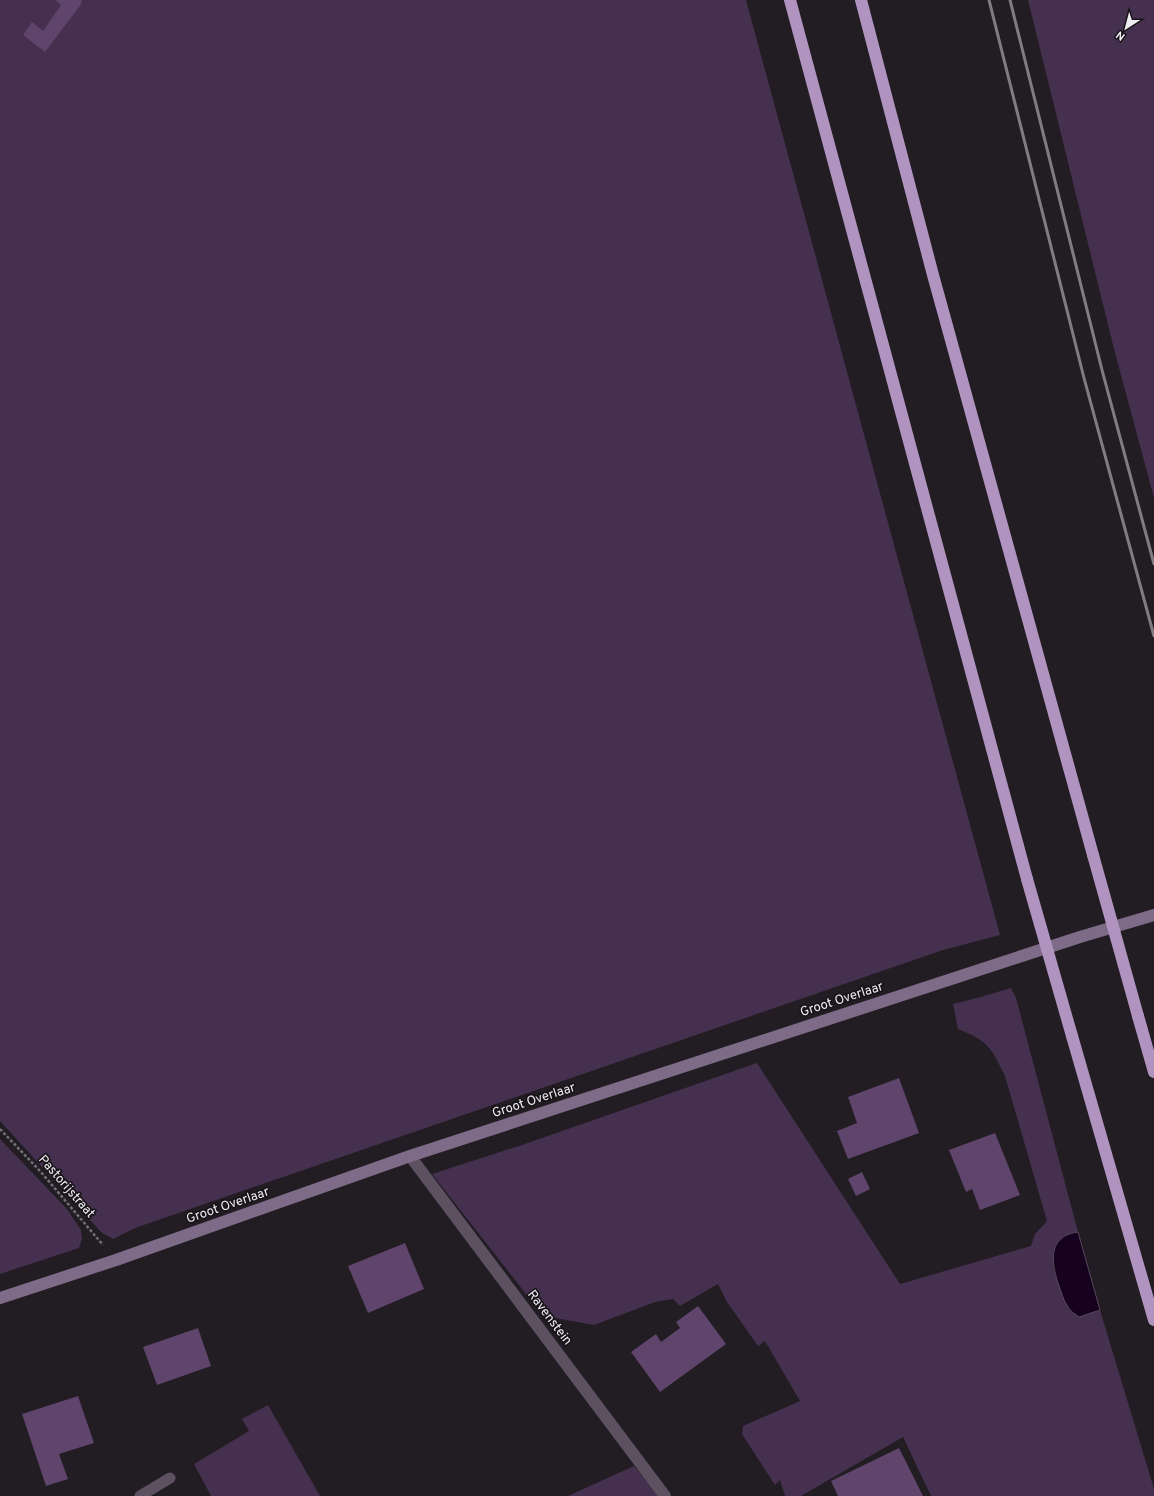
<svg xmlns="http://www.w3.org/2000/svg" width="1154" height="1496" viewBox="0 0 1154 1496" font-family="Overpass,sans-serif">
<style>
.green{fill:#46304f}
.water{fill:#16011f;stroke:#57485e}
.building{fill:#5f446b}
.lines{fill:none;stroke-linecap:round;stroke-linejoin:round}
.path{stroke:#737075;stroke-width:2.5;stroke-dasharray:3 2;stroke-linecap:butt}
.lane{stroke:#5c5061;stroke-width:11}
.street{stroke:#5c5061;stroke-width:12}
.secondary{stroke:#7e6b87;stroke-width:12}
.highway{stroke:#b193bf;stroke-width:12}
.rail{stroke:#807d82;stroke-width:3}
.highway-bridge{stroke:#b193bf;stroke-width:12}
.labels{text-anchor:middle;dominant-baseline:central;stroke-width:3.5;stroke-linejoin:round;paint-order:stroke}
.street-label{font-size:13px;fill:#efedf1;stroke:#18141a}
</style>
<rect width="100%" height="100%" fill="#211d23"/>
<path class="green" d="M0,0H746L1000,935L943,950L135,1228L113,1239L102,1233L0,1121Z
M1028,0H1154V498L1114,349Z
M1011,988L1016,998L1078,1232L1071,1233L1053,1267L1068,1308L1079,1317L1100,1310L1154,1489V1496H931L903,1437L801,1496H785L780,1480L775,1485L742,1434L743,1426L800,1401L765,1341L758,1346L727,1302L718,1284L680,1306L673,1299L655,1302L594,1325L550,1317L526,1294L432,1174L522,1145L757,1063L900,1284L1031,1246L1035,1234L1047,1221L1005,1076C991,1047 988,1041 958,1029L953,1004L977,998Z
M0,1139L67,1209L81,1230L82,1239L79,1248L0,1274Z
M268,1405L320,1496H211L194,1464L249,1431L242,1419Z
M634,1466L658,1496H568Z"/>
<path class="water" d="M1078,1232L1100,1310L1079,1317C1075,1314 1070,1311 1068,1307C1063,1300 1061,1291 1058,1283C1051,1261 1048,1236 1078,1232Z"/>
<path class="building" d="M55,0H82L81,2L82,3L45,52L23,35L32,22L43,31L61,5Z
M899,1078L919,1133L848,1159L837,1131L857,1123L848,1097Z
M995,1133L1020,1195L980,1210L972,1189L966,1192L949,1150Z
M862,1172L870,1189L856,1196L848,1179Z
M405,1243L424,1289L368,1313L348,1266Z
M698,1306L726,1344L660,1392L631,1352L656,1334L661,1342L680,1328L676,1322Z
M198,1328L211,1366L157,1385L143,1347Z
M78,1396L94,1443L59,1454L68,1479L46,1486L22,1414Z
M899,1448L923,1496H838L831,1481Z"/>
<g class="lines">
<path class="path" d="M0,1129L40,1171L103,1245"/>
<path class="lane" d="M140,1496L170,1478"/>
<path class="street" d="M410,1156L665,1496"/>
<path class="secondary" d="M0,1298L116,1260L410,1156L1080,937L1154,915"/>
<path class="highway" d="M790,0L1027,879
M861,0L933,275L1093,855
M1138,1016L1154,1072
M1072,1036L1154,1320"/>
<path class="rail" d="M989,0L1084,378L1154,636
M1010,0L1102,370L1154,564"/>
<path class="highway-bridge" d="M1093,855L1138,1016
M1027,879L1072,1036"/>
</g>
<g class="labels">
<g class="street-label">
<text transform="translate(842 1000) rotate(-18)">Groot Overlaar</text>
<text transform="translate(534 1101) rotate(-18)">Groot Overlaar</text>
<text transform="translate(66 1187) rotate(49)">Pastorijstraat</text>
<text transform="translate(228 1206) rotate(-19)">Groot Overlaar</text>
<text transform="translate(549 1318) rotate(53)">Ravenstein</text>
</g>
</g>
<g transform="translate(1126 28) rotate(216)" stroke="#18141a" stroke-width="3" paint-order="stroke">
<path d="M0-3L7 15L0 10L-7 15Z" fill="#efedf1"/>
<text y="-6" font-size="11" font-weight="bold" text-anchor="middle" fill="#efedf1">N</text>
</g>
</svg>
